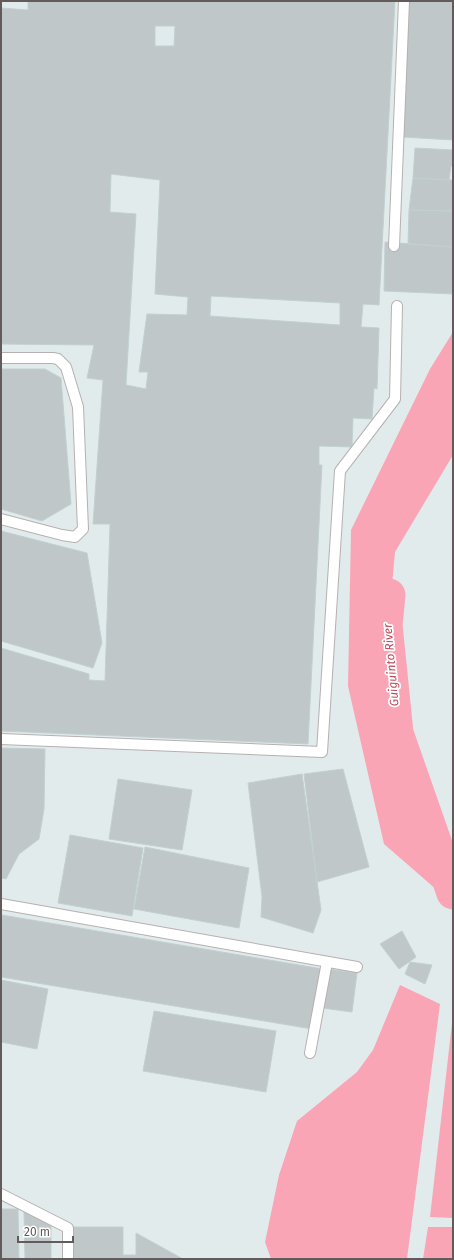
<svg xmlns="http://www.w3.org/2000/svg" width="454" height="1260" viewBox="0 0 454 1260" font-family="'Fira Sans',sans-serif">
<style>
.water{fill:#faa5b6}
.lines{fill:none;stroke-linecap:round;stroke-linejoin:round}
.river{stroke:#faa5b6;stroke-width:33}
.building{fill:#bfc7c8;stroke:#c1d0d1;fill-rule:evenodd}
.lane-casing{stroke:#b7b0b0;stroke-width:12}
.lane{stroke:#fff;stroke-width:10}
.labels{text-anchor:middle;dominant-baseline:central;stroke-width:3.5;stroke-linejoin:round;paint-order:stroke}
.water-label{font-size:12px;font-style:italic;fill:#bb4957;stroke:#fff}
</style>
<rect width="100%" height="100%" fill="#e2ebec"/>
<path class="water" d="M453,332V455L395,552L383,684L413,807L453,854V904L384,844L348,686L351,530L430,369Z
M400,985L440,1004L407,1259H271L265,1242L279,1175L297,1121L357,1072L373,1050Z
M453,1014V1218L430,1217Z
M428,1227H453V1259H423Z"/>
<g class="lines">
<path class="river" d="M389,595L386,625L397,733L453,893"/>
</g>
<path class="building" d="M28,1H395L379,305L363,304L361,327L379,328L377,389L374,388L372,419L353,418L352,447L319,446V465H322L308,744L1,731V648L89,674V680L105,681L110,524H93L103,380L87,378L94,345L1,344V8L28,10ZM155,26H175L174,46H155ZM111,174L160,180L155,294L188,297L187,315L147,314L139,372H148L146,389L126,385L136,214L110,212ZM211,296L340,303V325L210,316Z
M409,1H453V140L402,137Z
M415,148L453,150V166H451L449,180L413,178Z
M413,178L453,180V211L409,210Z
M409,210L453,211V247L408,244Z
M385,242L453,247V294L384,291Z
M1,369H45L61,378L71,504L42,521L1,509Z
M1,531L87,553L102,643L93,668L1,641Z
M1,748L45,749L44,809L39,839L19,854L6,879L1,878Z
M343,769L369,867L317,882L304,774Z
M302,774L321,910L313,933L261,917L262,897L248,783Z
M118,779L192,790L182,850L109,839Z
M70,835L143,848L132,916L58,903Z
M145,847L249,868L239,928L134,909Z
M2,915L323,969L312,1029L1,977Z
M402,931L416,957L399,969L380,944Z
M410,962L432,965L425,984L405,974Z
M328,969L357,973L352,1012L322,1008Z
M1,980L48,989L37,1049L1,1042Z
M154,1011L276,1031L266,1092L143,1071Z
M1,1209H18L19,1259H1Z
M24,1212L51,1223V1259H25Z
M71,1227H123V1255H136V1233L183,1259H71Z"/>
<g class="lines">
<defs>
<path id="lane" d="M394,246L404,1
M1,358H53L58,359L66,367L78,407L83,529L75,537L62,535L1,519
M1,739L322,752L340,471L395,399L397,306
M1,904L357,967
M310,1053L327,962
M1,1194L68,1228V1259"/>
</defs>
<use href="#lane" class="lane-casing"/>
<use href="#lane" class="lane"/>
</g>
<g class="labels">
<g class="water-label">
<text transform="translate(391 665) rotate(-95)">Guiguinto River</text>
</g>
</g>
<rect width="454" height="1260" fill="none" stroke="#625a5b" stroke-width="4"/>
<path d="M18 1236v6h55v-6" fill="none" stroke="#625a5b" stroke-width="2"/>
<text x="24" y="1236" font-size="12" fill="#625a5b" stroke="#ffffff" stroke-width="3" paint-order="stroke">20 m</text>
</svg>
